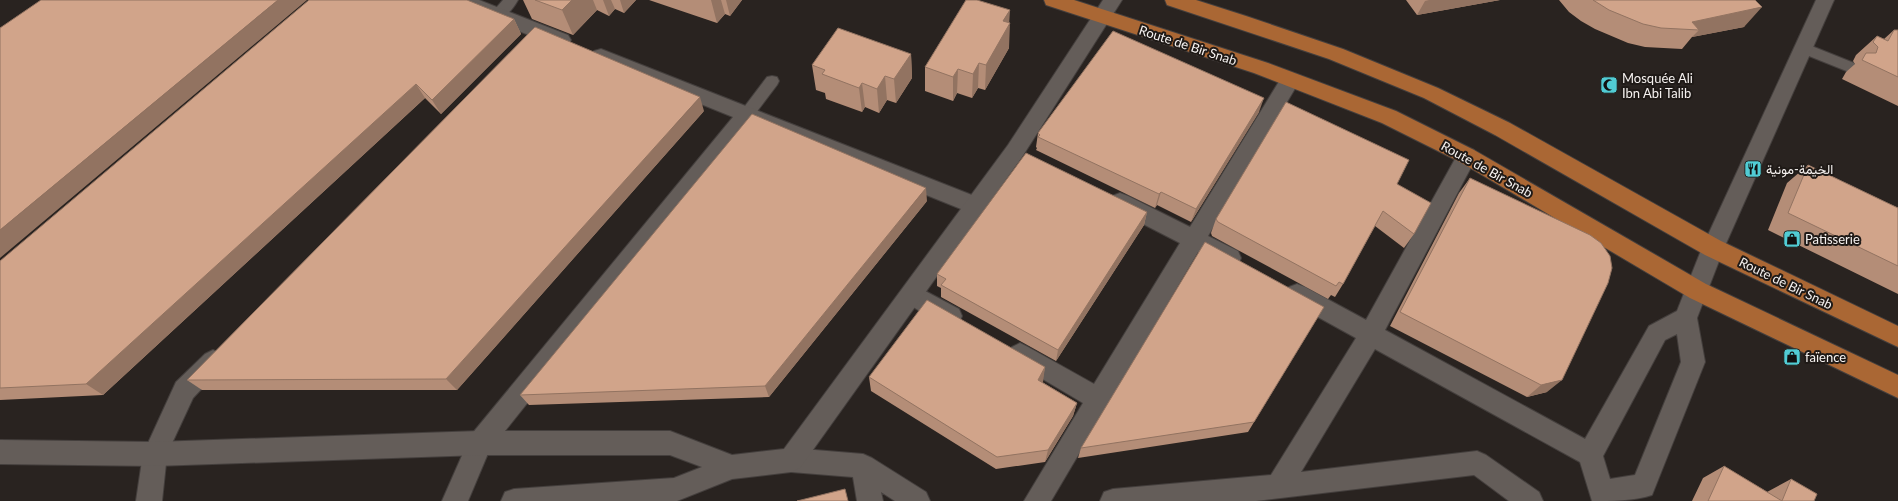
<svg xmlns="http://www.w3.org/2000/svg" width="1898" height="501" viewBox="0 0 1898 501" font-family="Lato,Vazirmatn,sans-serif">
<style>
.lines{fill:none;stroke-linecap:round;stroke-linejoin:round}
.lane-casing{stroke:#443f3d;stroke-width:2}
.street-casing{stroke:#443f3d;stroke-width:2}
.secondary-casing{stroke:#443f3d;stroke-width:2}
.primary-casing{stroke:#443f3d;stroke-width:2}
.lane{fill:#645d59;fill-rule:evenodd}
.street{fill:#645d59;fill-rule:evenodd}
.secondary{fill:#645d59;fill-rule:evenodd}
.primary{fill:#aa6734;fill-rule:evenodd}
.wall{fill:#b48d77}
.shaded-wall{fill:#927361}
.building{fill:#d1a48a;stroke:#927361}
.labels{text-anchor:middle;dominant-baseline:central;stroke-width:4;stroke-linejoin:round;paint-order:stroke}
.street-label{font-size:13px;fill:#f6f2f0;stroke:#1f1a17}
.poi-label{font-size:13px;fill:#f6f2f0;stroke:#1f1a17;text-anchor:start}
</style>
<rect width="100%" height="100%" fill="#292320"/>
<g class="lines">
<defs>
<path id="lane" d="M503,0H518C513,9 503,22 492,19L490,15Z
M1804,43L1854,63L1856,67L1854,71L1849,72L1799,52L1797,48L1799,44Z
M772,76L777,77L779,81L777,85L752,118L747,120L742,118L740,114L742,110L767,77Z"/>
<path id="street" d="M451,0H479L568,35L571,40L568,45L561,47L554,45L453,5Z
M1816,0H1834L1724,248L1697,318L1705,362L1652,495C1634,501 1611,501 1592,501L1580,462L1375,349L1301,472L1477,451L1486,455L1539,492L1543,501H1509L1474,475L1256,501H1100L1104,492L1113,489L1271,475L1356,338L1289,301L1286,294L1289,287L1297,284L1305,287L1366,320L1460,150L1467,148L1474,150L1477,156L1385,330L1585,439L1649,326L1677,311L1702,248ZM1677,334L1681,362L1635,475L1610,479L1603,456L1665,340Z
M601,49L982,199L985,205L982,211L974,214L966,211L750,124L489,451L468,501H442L471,435L733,117L594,61L591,56L594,51Z
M1290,72L1297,75L1300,80L1208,236L1238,251L1241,258L1238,265L1230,267L1198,252L1051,501H1024L1083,403L1012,361L1008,354L1012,347L1020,343L1028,347L1094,384L1180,243L1112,208L1109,202L1112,196L1120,193L1128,196L1190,227L1283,75Z
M912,284L959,309L962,316L959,323L951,326C937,321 907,307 901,294L904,287Z
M213,350L221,354L225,361L221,368L193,398L167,454L162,501H136L143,454L176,382L205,354Z
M791,448L863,454L872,458L926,492L930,501H895L881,492L883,501H857L853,477L791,472L782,468L779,460L782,452Z"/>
<path id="secondary" d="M1103,0H1122L1022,157L800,468L791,472L732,479L677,501H501L505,492L514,489L674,478L702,467L670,455H480L155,466L0,464V440L155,442L480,431H670L732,455L784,449L1008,145Z"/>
<path id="primary" d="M1044,0H1074L1268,63L1396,111L1474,150L1706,284L1898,375V398L1690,298L1460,162L1382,123L1254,73L1046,5Z
M1165,0H1196L1246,16L1343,49L1438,88L1510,123L1721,241L1898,326V347L1705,255L1495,135L1424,98L1329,59L1167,5Z"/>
</defs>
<use href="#lane" class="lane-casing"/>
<use href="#street" class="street-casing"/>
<use href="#secondary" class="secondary-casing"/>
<use href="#primary" class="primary-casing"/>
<use href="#lane" class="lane"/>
<use href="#street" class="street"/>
<use href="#secondary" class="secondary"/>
<use href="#primary" class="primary"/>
</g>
<path class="wall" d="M523,0H636L624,13L615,9L609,16L597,10L573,35L532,19Z
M649,0H742L730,16L725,14L717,23Z
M1406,0H1500L1417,15Z
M1559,0H1755L1744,27L1692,37L1682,49L1645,47L1628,43L1595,29L1581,21L1569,12Z
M514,19L521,34L441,114L425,98L103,395L0,400V261Z
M1009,23V48L985,90L978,88L972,98L957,93L953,101L925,91V67Z
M1894,30H1898V106L1842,79L1846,72L1855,64L1853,61L1856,55L1877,36L1884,39Z
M911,54L912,78L896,103L887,100L879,113L865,107L862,112L826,99L825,93L816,90L812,65Z
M704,111L457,390H202L187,380Z
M1259,112L1191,222L1157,205L1155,208L1036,150L1037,148L1036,147L1038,133Z
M1808,165L1898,208V294L1768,230L1787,183Z
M1470,178L1547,392L1527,397L1390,326L1459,193Z
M1397,184L1414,234L1404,248L1375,226L1343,284L1335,297L1331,295L1328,299L1212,236L1211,233L1216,219Z
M927,201L769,397L529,405L520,395Z
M1147,212L1144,225L1056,361L941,297V288L937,286V274Z
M1324,307L1248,432L1078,458L1081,448Z
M1045,367L1042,382L1077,403L1073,416L1045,462L996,469L871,391L869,377Z
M1724,466L1767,492L1791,479L1814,501H1692L1703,478Z"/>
<path class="shaded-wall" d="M278,0H307L0,258V230Z
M572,0H593L597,10L573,35L562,10Z
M603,0H611L615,9L609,16Z
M620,0H636L624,13Z
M711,0H721L725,14L717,23Z
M726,0H742L730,16Z
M1429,0H1500L1417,15L1425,1Z
M1762,7L1744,27L1692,37L1699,30L1692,22Z
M1010,10L1009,26L1010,23L1009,48L985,90L986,65L1003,21Z
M514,19L521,34L441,114L432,100Z
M911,54L912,78L896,103L894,79Z
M979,63L978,88L972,98L973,74Z
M958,69L957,93L953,101V77Z
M885,76L887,100L879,113L877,89Z
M862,83L865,107L862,112L859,88Z
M416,84L425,98L103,395L86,384Z
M700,97L704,111L457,390L446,379Z
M1264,98L1259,112L1191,222L1196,209Z
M926,188L927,201L769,397L765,386Z
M1161,192L1157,205L1155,208L1159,194Z
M1147,212L1144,225L1056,361L1058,350Z
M1045,367L1043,382L1035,394L1038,380Z
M1562,380L1547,392L1527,397L1541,385Z
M1077,403L1073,416L1045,462L1048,450Z"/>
<path class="building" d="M41,0H278L0,230V28Z
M309,0H467L514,19L432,100L416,84L86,384L0,388V261Z
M535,0H572L562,10Z
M966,0H977L1010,10L1003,21L1010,23L986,65L979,63L973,74L958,69L953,77L925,67Z
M1593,0H1755L1762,7L1692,22L1699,30L1661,28L1643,24L1609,10Z
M535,27L700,97L446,379L187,380Z
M838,28L911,54L894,79L885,76L877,89L862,83L859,88L822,74L825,70L812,65Z
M1894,30H1898V77L1862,60L1866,53H1876L1878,47L1873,42L1877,36L1888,41Z
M1113,31L1264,98L1196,209L1161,192L1159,194L1038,137L1040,135L1038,133Z
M1286,102L1409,160L1397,184L1431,203L1414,234L1383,211L1343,284L1339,282L1336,286L1218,222L1216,219Z
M752,114L926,188L765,386L520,395Z
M1026,153L1147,212L1058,350L941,285L946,279L937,274Z
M1808,165L1898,208V266L1788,213Z
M1470,178L1590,235L1601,243L1610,256L1612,268L1608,283L1562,380L1541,385L1400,312Z
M1205,242L1324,307L1254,422L1081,448Z
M927,300L1045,367L1038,380L1077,403L1048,450L997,457L869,377Z
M1724,466L1782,501L1791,479L1817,494L1814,501H1708Z
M845,489L848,501H797Z"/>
<defs>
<symbol id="mosque-square" viewBox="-11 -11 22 22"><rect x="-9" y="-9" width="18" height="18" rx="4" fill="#51ccd4" stroke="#1f1a17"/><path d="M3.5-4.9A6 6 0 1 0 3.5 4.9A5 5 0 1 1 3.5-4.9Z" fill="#111"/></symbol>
<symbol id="restaurant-square" viewBox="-11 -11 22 22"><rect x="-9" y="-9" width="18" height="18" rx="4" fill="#51ccd4" stroke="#1f1a17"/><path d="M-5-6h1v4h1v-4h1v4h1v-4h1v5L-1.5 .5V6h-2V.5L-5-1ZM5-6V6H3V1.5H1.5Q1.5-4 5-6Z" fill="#111"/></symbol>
<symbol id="shop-square" viewBox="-11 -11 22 22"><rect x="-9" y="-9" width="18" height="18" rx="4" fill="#51ccd4" stroke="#1f1a17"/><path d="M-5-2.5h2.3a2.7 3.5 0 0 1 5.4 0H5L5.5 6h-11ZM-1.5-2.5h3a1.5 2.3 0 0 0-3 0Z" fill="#111"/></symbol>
</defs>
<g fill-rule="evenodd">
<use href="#mosque-square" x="1599" y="75" width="20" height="20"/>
<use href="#restaurant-square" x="1743" y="159" width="20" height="20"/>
<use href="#shop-square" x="1782" y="229" width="20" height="20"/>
<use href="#shop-square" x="1782" y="347" width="20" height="20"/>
</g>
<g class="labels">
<g class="street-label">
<text transform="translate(1188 45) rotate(18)">Route de Bir Snab</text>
<text transform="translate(1487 169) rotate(29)">Route de Bir Snab</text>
<text transform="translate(1786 283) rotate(26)">Route de Bir Snab</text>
</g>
<g class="poi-label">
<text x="1622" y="78">Mosquée Ali<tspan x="1622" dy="15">Ibn Abi Talib</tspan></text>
<text x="1766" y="169">الخيمة-مونية</text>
<text x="1805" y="239">Patisserie</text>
<text x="1805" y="357">faïence</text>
</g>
</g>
</svg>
